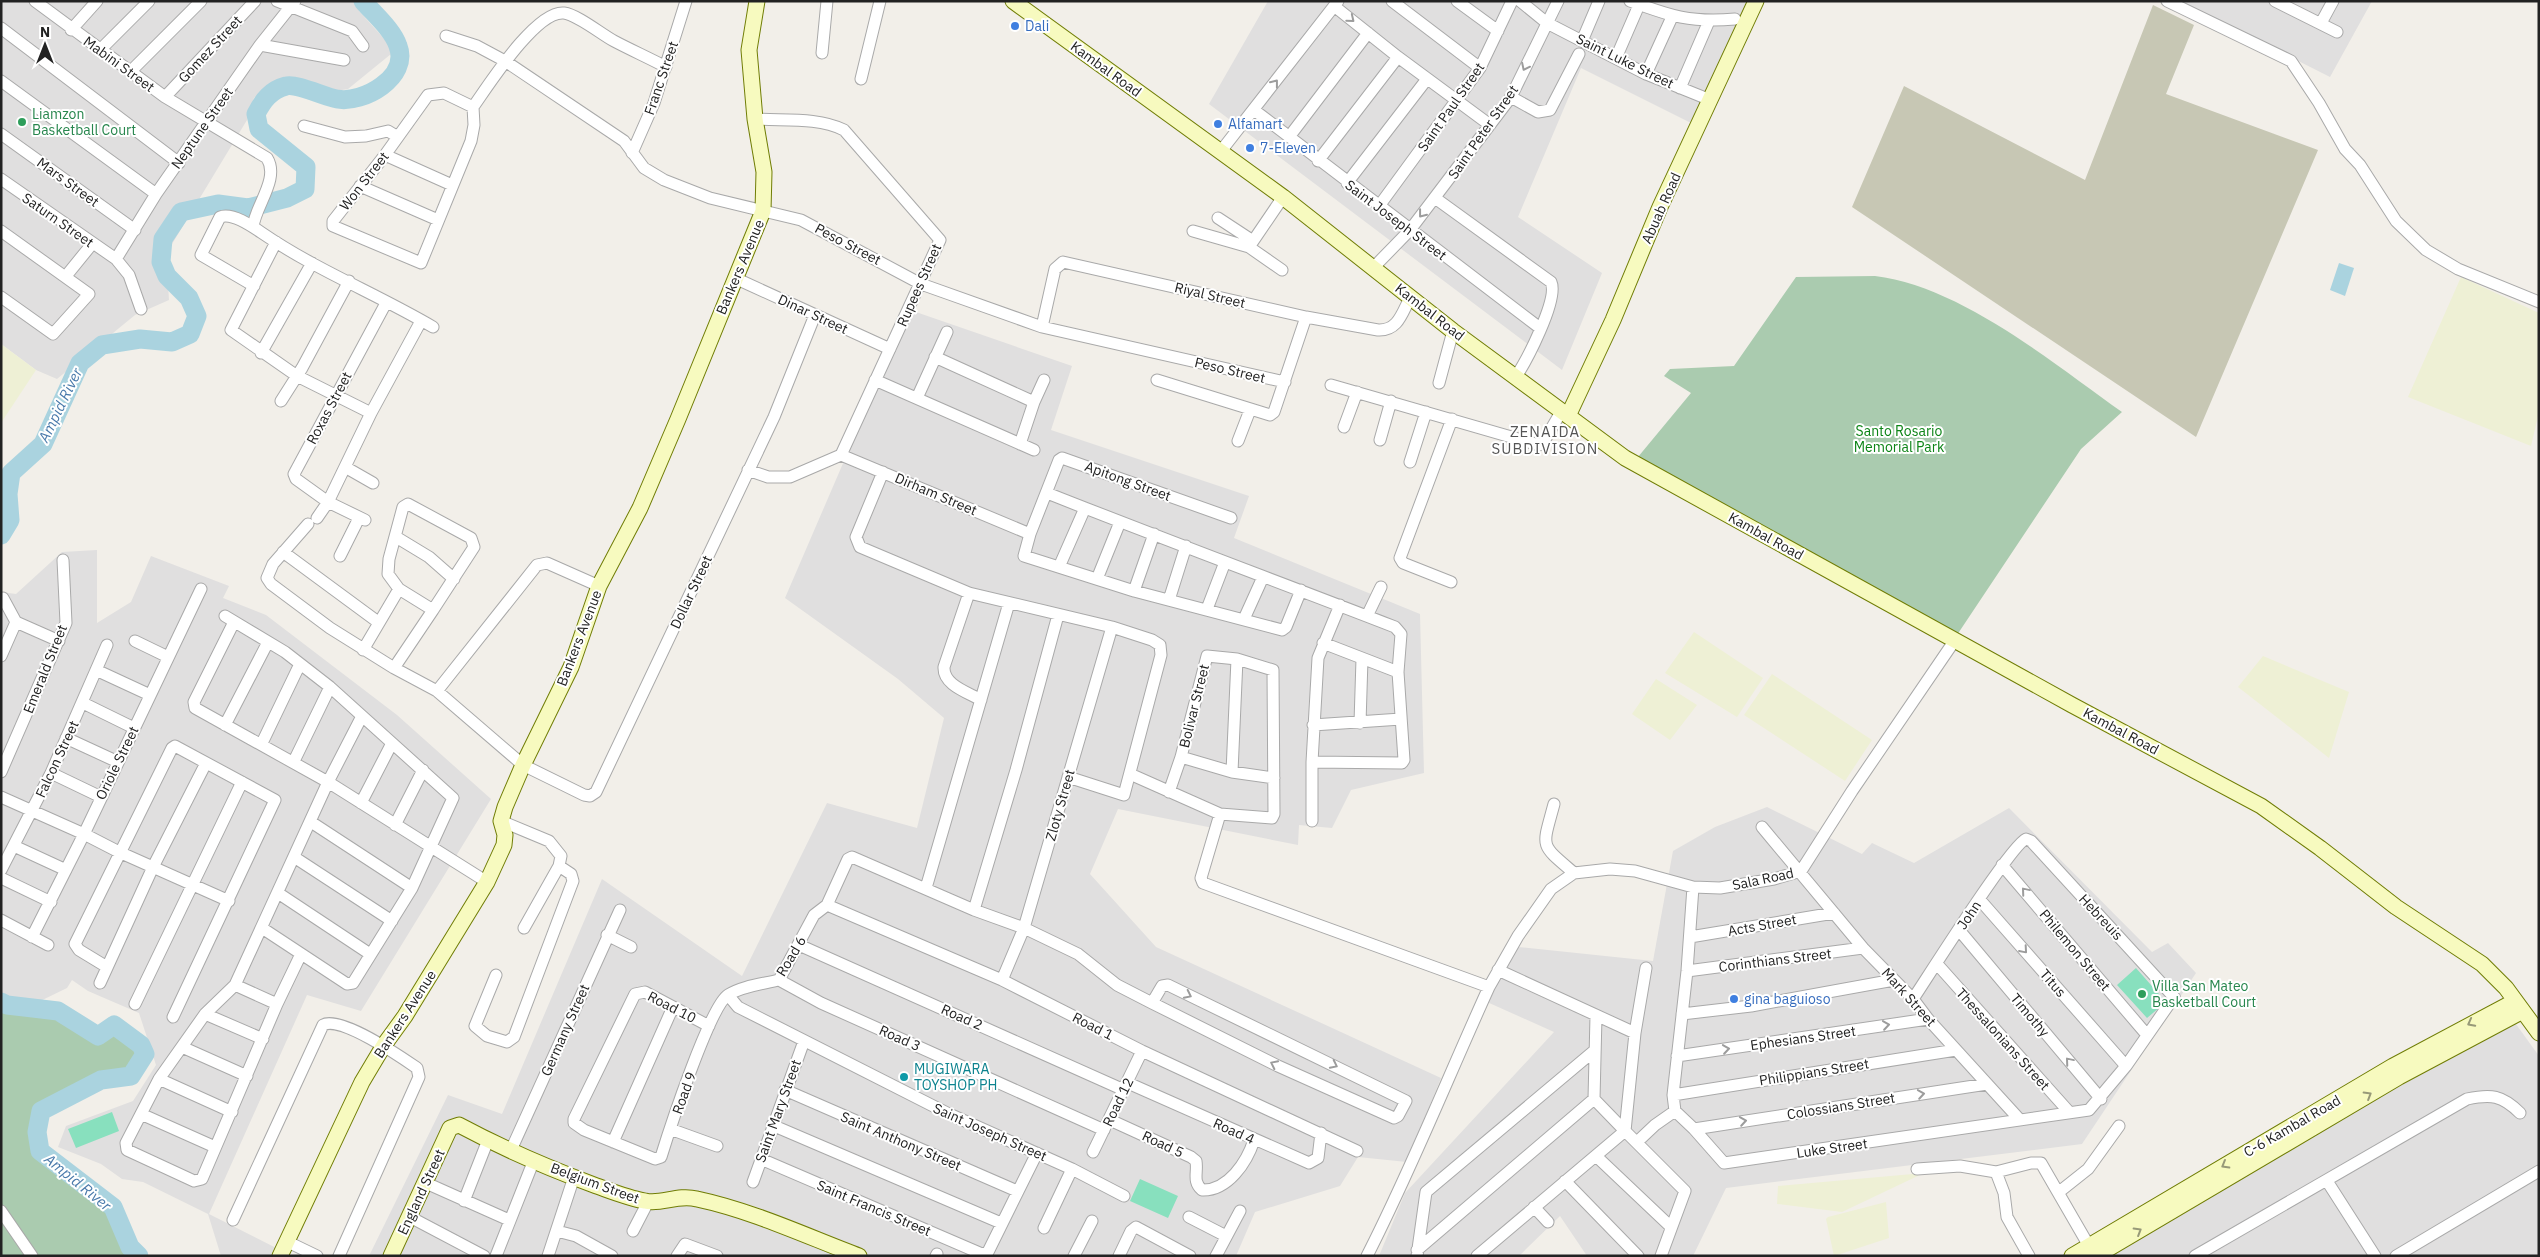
<svg xmlns="http://www.w3.org/2000/svg" width="2540" height="1257" viewBox="0 0 2540 1257" font-family="'IBM Plex Sans',sans-serif">
<style>
.residential{fill:#e0dfdf}
.construction{fill:#c7c7b4}
.farmland{fill:#eef0d5}
.cemetery{fill:#aacbaf}
.pitch{fill:#88e0be}
.water{fill:#aad3df}
.lines{fill:none;stroke-linecap:round;stroke-linejoin:round}
.river{stroke:#aad3df;stroke-width:19}
.street-casing{stroke:#a9a9a9;stroke-width:13}
.secondary-casing{stroke:#707d05;stroke-width:17}
.street{stroke:#fff;stroke-width:11}
.secondary{stroke:#f7fabf;stroke-width:15}
.oneway{stroke:#9c9c9c}
.oneway2{stroke:#979978}
.shop-dot{fill:#3f7fe0;stroke:#fff;stroke-width:2}
.leisure-dot{fill:#2e9e5b;stroke:#fff;stroke-width:2}
.culture-dot{fill:#0f9aa8;stroke:#fff;stroke-width:2}
.labels{text-anchor:middle;dominant-baseline:central;stroke-width:4;stroke-linejoin:round;paint-order:stroke}
.shop-label{font-size:14px;fill:#366cbe;stroke:#fff;text-anchor:start}
.street-label{font-size:14px;fill:#222;stroke:#fff}
.leisure-label{font-size:14px;fill:#27864d;stroke:#fff;text-anchor:start}
.park-label{font-size:14px;fill:#0c8416;stroke:#fff}
.culture-label{font-size:14px;fill:#0d838f;stroke:#fff;text-anchor:start}
.water-label{font-size:15px;font-style:italic;fill:#4a7aab;stroke:#fff}
.neighbourhood-label{font-size:15px;letter-spacing:1px;fill:#555;stroke:#fff}
</style>
<rect width="100%" height="100%" fill="#f2efe9"/>
<path class="residential" d="M1,1H358L359,11L388,43L391,54L348,89L330,92L297,82H273L254,98L247,120L166,254L169,300L135,315L57,379L36,370L1,344Z
M1268,1H1750L1693,124L1581,68L1518,217L1602,273L1562,370L1209,104Z
M2179,1H2372L2330,77Z
M913,311L1072,366L1051,430L1249,496L1234,538L1420,614L1424,773L1351,790L1332,828L1299,825L1298,845L1118,809L1090,874L1156,947L1441,1078L1407,1162L1358,1157L1340,1186L1255,1212L1236,1256H369L448,1095L502,1114L602,879L742,976L827,803L917,828L944,718L898,679L785,598L869,403Z
M97,550V623L131,602L151,556L229,586L223,598L266,615L397,715L491,799L361,1011L307,995L209,1214L292,1256H221L208,1214L143,1182L122,1179L101,1164L58,1147L66,1126L133,1101L156,1065L139,1013L88,991L72,980L67,988L28,1007L1,994V592L16,594L62,552Z
M1767,807L1862,854L1872,843L1914,863L2009,808L2152,952L2168,943L2196,973L2082,1144L1726,1188L1693,1256H1587L1560,1216L1519,1256H1379L1405,1193L1554,1032L1487,1002L1518,947L1653,961L1673,851L1715,827Z
M2513,1020L2539,1056V1256H2106Z"/>
<path class="construction" d="M2153,5L2194,25L2166,94L2318,150L2196,437L1852,207L1904,86L2085,180Z"/>
<path class="farmland" d="M2461,277L2539,313V412L2531,446L2408,397Z
M1,344L36,370L1,423Z
M1694,632L1763,678L1737,717L1665,673Z
M2263,656L2349,692L2329,758L2238,687Z
M1772,674L1872,740L1845,781L1744,715Z
M1656,679L1697,705L1670,740L1632,714Z
M1924,1173L1842,1212L1777,1204L1778,1186Z
M1886,1202L1889,1238L1834,1256L1826,1219L1828,1217Z"/>
<path class="cemetery" d="M1875,276C1960,286 2053,363 2122,412L2081,449L1955,638L1633,463L1691,393L1664,376L1670,369L1734,366L1796,277Z
M1,1002L7,1005L58,1011L98,1036L114,1025L141,1045L145,1054L131,1076L101,1080L41,1111L37,1132L40,1151L113,1207L130,1247L139,1256H1Z"/>
<path class="pitch" d="M2136,968L2166,1002L2147,1018L2117,985Z
M112,1112L119,1131L76,1148L68,1129Z
M1140,1179L1178,1196L1168,1218L1130,1201Z"/>
<path class="water" d="M2339,263L2354,268L2345,296L2330,290Z"/>
<g class="lines">
<path class="river" d="M1,535L10,520L8,494L11,473L43,444L80,363L102,345L140,339L172,342L190,334L197,316L189,298L167,276L161,262L163,239L181,212L218,204L248,208L287,198L305,189L306,167L259,129L256,114C263,100 271,90 286,86C296,83 325,97 337,99C363,104 410,77 398,46C393,30 374,14 363,1
M1,1002L7,1005L58,1011L98,1036L114,1025L141,1045L145,1054L131,1076L101,1080L41,1111L37,1132L40,1151L113,1207L130,1247L139,1256"/>
<defs>
<path id="street" d="M35,1L165,97L267,158C280,179 255,206 253,227
M277,1L352,31L363,46
M1392,1L1480,68
M1457,1L1498,31
M1520,1L1547,23L1646,74L1703,97
M1630,1C1670,16 1691,23 1735,19
M2167,1L2291,61L2319,103L2345,149L2360,165L2396,221L2426,250L2458,269L2539,302
M2275,1L2337,32
M1334,6L1398,57L1490,125
M2321,23L2333,1
M1,28L179,163
M71,30L97,1
M446,36L477,46L505,61L624,141L644,168L664,180L710,198L801,220L921,284L1042,327L1285,382
M1582,41L1599,1
M260,45L344,60
M101,49L149,1
M822,53L827,1
M1616,58L1639,5
M130,72L201,1
M1646,74L1672,17
M861,79L880,1
M1,81L156,194
M1680,88L1709,21
M165,97L255,1
M1511,97L1538,112L1550,110L1579,54
M473,107L444,93L428,95L385,155L333,221V226L421,263L471,141L474,125L473,107C488,86 536,10 564,13C578,15 601,34 614,41C631,50 649,58 666,67
M1254,110L1540,328
M304,126L345,137L366,136L388,131L398,137
M1,134L135,230
M1289,137L1368,33
M1221,151L1338,1
M632,153L654,103L686,1
M385,155L452,185
M1318,161L1398,57
M1,179L116,259L129,275L141,309
M1347,183L1427,79
M360,186L438,220
M1435,198L1551,282C1559,299 1526,362 1515,378
M1379,206L1480,68L1512,1
M1218,218L1253,241
M1,231L89,294L53,334L1,297
M1193,231L1249,247
M276,242L231,330L297,376L371,413
M116,259L156,194L260,45L295,1
M1373,268L1410,230L1511,97L1558,1
M1282,270L1249,247L1283,197
M66,276L92,244
M737,279L890,349
M254,286L201,255L220,217C232,212 252,226 262,233C316,270 377,294 433,327
M1042,327L1055,269L1063,262L1306,317L1378,330C1398,331 1402,313 1410,298
M261,353L312,263
M935,357L1034,402
M875,380L1034,450
M1157,380L1270,415L1274,412L1306,317
M1439,383L1453,331
M1331,385L1539,445L1543,443L1561,412
M917,398L947,332
M281,401L302,368L349,281
M1344,427L1357,392
M1380,440L1391,401
M1238,441L1250,410
M1020,444L1034,402L1044,380
M841,455L1030,534
M1410,462L1426,412
M345,467L373,483
M748,470L768,477H790L841,455L940,240L844,130C818,117 784,121 755,119
M883,472L856,537L860,547L969,593L1112,627L1152,640L1160,645L1161,655L1124,795L1068,777
M1047,493C1163,539 1279,582 1395,627L1401,634L1398,672L1404,760L1402,763L1312,762L1318,658L1340,605
M408,504L471,538L474,547L433,610L399,589L388,574L389,559L403,507Z
M317,518L328,502L371,413L421,321
M1231,518L1062,458L1059,460L1030,534L1024,556L1134,591L1282,630L1286,627L1301,590
M365,520L328,502L296,479L294,474L386,303
M308,524L273,564L267,578L271,584L330,628L394,668L437,691L523,765L584,795L590,796L596,792L774,417L815,315
M396,537L429,557L454,579
M283,552L378,622
M340,556L359,518
M1059,567L1085,508
M1097,579L1120,522
M1451,582L1403,563L1400,558L1452,419
M1134,591L1154,534
M969,593L944,667C943,685 967,692 981,700
M3,598L16,622
M1169,600L1186,546
M1207,609L1225,562
M225,616L285,652L330,687L453,798L412,888L353,983L347,984L262,928
M1367,616L1381,587
M1244,619L1263,577
M16,622L59,641
M234,622L194,702L195,708L328,782L487,882
M135,641L168,657
M1323,643L1398,672
M363,650L399,589
M1,656L16,622
M394,668L433,610
M96,670L150,695
M437,691L537,565L547,563L599,586
M83,703L134,728
M1360,723L1362,659
M225,725L268,642
M1313,725L1401,719
M66,738L118,762
M262,743L300,664
M1181,757L1232,772L1274,778
M294,761L330,687
M1312,762V821
M1,772L66,623L63,560
M1232,772L1237,659
M51,773L101,797
M1130,774L1220,814L1272,818L1274,814L1273,670L1237,659L1207,656L1181,757L1169,792
M1,797L84,834L119,852L229,901
M361,803L392,743
M1554,804C1542,849 1539,843 1574,873
M1220,814L1201,878L1203,883L1489,987L1518,936L1551,889L1574,873L1610,869L1635,871L1693,887L1720,888L1774,879L1801,871L1852,791L1955,640
M311,822L412,888
M395,825L423,770
M1762,827L1863,948L1913,999L1928,1019L2020,1120
M14,846L66,870
M294,857L392,921
M2002,865L2147,1035
M1,870L51,773L107,645
M1,878L51,902
M1693,887L1687,971L1673,1095L1675,1111L1694,1129L1724,1163L2089,1110L2126,1066L2174,997L2031,841L2026,839C2011,845 1929,975 1913,999
M926,888L1009,603
M278,893L370,954
M1980,900L2126,1066
M827,905L1002,980L1142,1051L1357,1151
M974,910L1016,770L1058,615
M1,920L48,945
M524,928L559,866
M1959,930L2101,1099
M607,935L631,947
M32,937L84,834L201,589
M1690,937L1834,913
M799,945L1124,1090
M301,954L277,1004L202,1179L194,1181L127,1150L126,1143L159,1079L205,1014L235,985L328,782L362,716
M1937,964L2070,1113
M107,967L79,950L75,944L172,748L175,746L275,800L173,1017
M1646,968L1635,1033L1625,1131L1685,1191L1661,1256
M1498,970L1635,1033
M1687,971L1863,948
M496,975L475,1026L487,1036L507,1042L514,1037L573,881L571,874L559,866L561,856L549,841L501,821
M779,980L821,1003L1104,1130
M1002,980L1024,928L1112,627
M100,983L153,867L206,763
M235,985L277,1004
M728,995L738,1007L947,1113L1072,1169L1124,1196
M135,1004L242,782
M205,1014L263,1039
M1682,1014L1751,1006L1894,980
M709,1026L645,992L635,994L574,1119V1123L584,1130L655,1159L661,1157C669,1131 710,1006 728,995C742,986 763,984 779,980L814,915L827,905L848,859L852,857L974,910L1024,928L1078,954L1117,985L1152,1003L1278,1066L1394,1118L1398,1116L1406,1101L1168,985L1162,986L1152,1003
M182,1047L247,1076
M1677,1056L1928,1019
M159,1079L232,1112
M1128,1083L1309,1163L1318,1158L1321,1133
M785,1090L1017,1191
M1673,1095L1956,1050
M141,1114L215,1147
M1110,1120L1191,1157L1196,1161C1198,1173 1192,1181 1202,1190C1228,1191 1247,1162 1254,1140
M772,1125L1001,1223
M670,1129L717,1146
M1694,1129L1987,1084
M613,1142L673,1007
M1637,1142L1655,1125L1675,1111
M511,1150L620,910
M1093,1152L1142,1051
M1596,1156L1671,1227
M761,1159L982,1254L988,1252L1037,1153
M1917,1169L1960,1166L1996,1172L2004,1193L2007,1217L2029,1256
M1996,1172L2031,1163H2041L2089,1246
M1565,1181L1638,1256
M2327,1181L2375,1256
M753,1182L804,1041
M426,1183L509,1220
M2059,1192L2088,1169L2119,1126
M464,1201L488,1140
M1534,1207L1548,1222
M1,1211L32,1256
M410,1217L484,1256
M1189,1217L1226,1236
M233,1220L323,1025C340,1015 401,1057 417,1068L419,1077L339,1256
M1044,1228L1072,1169
M557,1231L576,1236L612,1256
M633,1231L648,1202
M286,1241L317,1256
M1417,1250L1594,1099
M496,1256L534,1160
M548,1256L574,1177
M677,1256L685,1244L717,1256
M936,1256L937,1254
M1074,1256L1092,1221
M1119,1256L1131,1231L1136,1227L1190,1256
M1216,1256L1240,1211
M1367,1256C1412,1168 1448,1077 1489,987
M1417,1256L1426,1192L1594,1051
M1477,1256L1625,1131L1594,1099L1596,1016
M2195,1256L2467,1099C2491,1094 2502,1095 2520,1113
M2396,1256L2539,1171"/>
<path id="secondary" d="M1013,1L1283,197L1453,331L1625,458L2072,705L2261,806L2320,848L2396,907L2482,964L2506,988L2539,1033
M1568,416L1613,320L1660,207L1756,1
M280,1256L362,1082L384,1045L405,1016L487,882L504,845L505,835L501,821L505,807L523,765L571,667L599,586L640,508L678,419L763,211L764,172L755,119L749,50L757,1
M391,1256L450,1128L459,1125C502,1148 548,1168 594,1185C611,1191 628,1198 645,1201C661,1205 677,1194 697,1199C753,1211 806,1236 859,1256
M2072,1256L2393,1066L2515,1001
M2096,1256L2399,1077L2521,1012"/>
</defs>
<use href="#street" class="street-casing"/>
<use href="#secondary" class="secondary-casing"/>
<use href="#street" class="street"/>
<use href="#secondary" class="secondary"/>
</g>
<defs><path id="oneway-chevron" d="M-2-3.5L2.5 0L-2 3.5" fill="none" stroke-width="1.6" stroke-linecap="round" stroke-linejoin="round" transform="scale(1.25)"/></defs>
<g class="oneway">
<use href="#oneway-chevron" transform="translate(1351 19) rotate(39)"/>
<use href="#oneway-chevron" transform="translate(1525 67) rotate(116)"/>
<use href="#oneway-chevron" transform="translate(1275 83) rotate(-52)"/>
<use href="#oneway-chevron" transform="translate(1422 214) rotate(128)"/>
<use href="#oneway-chevron" transform="translate(2025 891) rotate(-130)"/>
<use href="#oneway-chevron" transform="translate(2024 950) rotate(49)"/>
<use href="#oneway-chevron" transform="translate(1188 995) rotate(26)"/>
<use href="#oneway-chevron" transform="translate(1886 1025) rotate(-8)"/>
<use href="#oneway-chevron" transform="translate(1726 1049) rotate(-8)"/>
<use href="#oneway-chevron" transform="translate(2069 1061) rotate(-130)"/>
<use href="#oneway-chevron" transform="translate(1274 1064) rotate(-154)"/>
<use href="#oneway-chevron" transform="translate(1334 1065) rotate(26)"/>
<use href="#oneway-chevron" transform="translate(1921 1094) rotate(-9)"/>
<use href="#oneway-chevron" transform="translate(1743 1121) rotate(-9)"/>
</g>
<g class="oneway2">
<use href="#oneway-chevron" transform="translate(2471 1023) rotate(152)"/>
<use href="#oneway-chevron" transform="translate(2368 1095) rotate(-31)"/>
<use href="#oneway-chevron" transform="translate(2225 1165) rotate(150)"/>
<use href="#oneway-chevron" transform="translate(2138 1231) rotate(-31)"/>
</g>
<g class="shop-dot">
<circle cx="1015" cy="26" r="5"/>
<circle cx="1218" cy="124" r="5"/>
<circle cx="1250" cy="148" r="5"/>
<circle cx="1734" cy="999" r="5"/>
</g>
<g class="leisure-dot">
<circle cx="22" cy="122" r="5"/>
<circle cx="2142" cy="994" r="5"/>
</g>
<circle class="culture-dot" cx="904" cy="1077" r="5"/>
<g class="labels">
<g class="shop-label">
<text x="1025" y="26">Dali</text>
<text x="1228" y="124">Alfamart</text>
<text x="1260" y="148">7-Eleven</text>
<text x="1744" y="999">gina baguioso</text>
</g>
<g class="street-label">
<text transform="translate(210 49) rotate(-47)">Gomez Street</text>
<text transform="translate(1625 61) rotate(26)">Saint Luke Street</text>
<text transform="translate(119 64) rotate(36)">Mabini Street</text>
<text transform="translate(1106 69) rotate(36)">Kambal Road</text>
<text transform="translate(661 78) rotate(-71)">Franc Street</text>
<text transform="translate(1451 107) rotate(-55)">Saint Paul Street</text>
<text transform="translate(202 128) rotate(-55)">Neptune Street</text>
<text transform="translate(1483 132) rotate(-55)">Saint Peter Street</text>
<text transform="translate(364 181) rotate(-52)">Won Street</text>
<text transform="translate(68 182) rotate(36)">Mars Street</text>
<text transform="translate(1661 208) rotate(-66)">Abuab Road</text>
<text transform="translate(58 220) rotate(35)">Saturn Street</text>
<text transform="translate(1396 220) rotate(37)">Saint Joseph Street</text>
<text transform="translate(848 244) rotate(28)">Peso Street</text>
<text transform="translate(740 267) rotate(-67)">Bankers Avenue</text>
<text transform="translate(919 285) rotate(-66)">Rupees Street</text>
<text transform="translate(1210 295) rotate(13)">Riyal Street</text>
<text transform="translate(1430 312) rotate(38)">Kambal Road</text>
<text transform="translate(813 314) rotate(25)">Dinar Street</text>
<text transform="translate(1230 370) rotate(13)">Peso Street</text>
<text transform="translate(329 408) rotate(-62)">Roxas Street</text>
<text transform="translate(1128 481) rotate(20)">Apitong Street</text>
<text transform="translate(936 494) rotate(23)">Dirham Street</text>
<text transform="translate(1766 536) rotate(29)">Kambal Road</text>
<text transform="translate(691 592) rotate(-65)">Dollar Street</text>
<text transform="translate(579 638) rotate(-69)">Bankers Avenue</text>
<text transform="translate(45 669) rotate(-68)">Emerald Street</text>
<text transform="translate(1194 706) rotate(-76)">Bolivar Street</text>
<text transform="translate(2121 731) rotate(28)">Kambal Road</text>
<text transform="translate(57 759) rotate(-65)">Falcon Street</text>
<text transform="translate(117 763) rotate(-64)">Oriole Street</text>
<text transform="translate(1060 805) rotate(-74)">Zloty Street</text>
<text transform="translate(1763 879) rotate(-12)">Sala Road</text>
<text transform="translate(1969 915) rotate(-56)">John</text>
<text transform="translate(2101 917) rotate(47)">Hebreuis</text>
<text transform="translate(1762 925) rotate(-10)">Acts Street</text>
<text transform="translate(2075 950) rotate(50)">Philemon Street</text>
<text transform="translate(791 956) rotate(-59)">Road 6</text>
<text transform="translate(1775 960) rotate(-7)">Corinthians Street</text>
<text transform="translate(2053 983) rotate(49)">Titus</text>
<text transform="translate(1909 997) rotate(48)">Mark Street</text>
<text transform="translate(672 1007) rotate(27)">Road 10</text>
<text transform="translate(405 1014) rotate(-57)">Bankers Avenue</text>
<text transform="translate(2030 1015) rotate(50)">Timothy</text>
<text transform="translate(962 1017) rotate(24)">Road 2</text>
<text transform="translate(1093 1026) rotate(27)">Road 1</text>
<text transform="translate(565 1030) rotate(-66)">Germany Street</text>
<text transform="translate(900 1038) rotate(24)">Road 3</text>
<text transform="translate(1803 1038) rotate(-8)">Ephesians Street</text>
<text transform="translate(2003 1039) rotate(48)">Thessalonians Street</text>
<text transform="translate(1814 1072) rotate(-9)">Philippians Street</text>
<text transform="translate(684 1093) rotate(-70)">Road 9</text>
<text transform="translate(1118 1102) rotate(-64)">Road 12</text>
<text transform="translate(1841 1106) rotate(-9)">Colossians Street</text>
<text transform="translate(778 1111) rotate(-70)">Saint Mary Street</text>
<text transform="translate(2292 1126) rotate(-30)">C-6 Kambal Road</text>
<text transform="translate(1234 1131) rotate(24)">Road 4</text>
<text transform="translate(990 1132) rotate(24)">Saint Joseph Street</text>
<text transform="translate(901 1141) rotate(23)">Saint Anthony Street</text>
<text transform="translate(1163 1144) rotate(25)">Road 5</text>
<text transform="translate(1832 1148) rotate(-8)">Luke Street</text>
<text transform="translate(595 1183) rotate(20)">Belgium Street</text>
<text transform="translate(421 1192) rotate(-65)">England Street</text>
<text transform="translate(874 1208) rotate(23)">Saint Francis Street</text>
</g>
<g class="leisure-label">
<text x="32" y="114">Liamzon<tspan x="32" dy="16">Basketball Court</tspan></text>
<text x="2152" y="986">Villa San Mateo<tspan x="2152" dy="16">Basketball Court</tspan></text>
</g>
<g class="park-label">
<text x="1899" y="431">Santo Rosario<tspan x="1899" dy="16">Memorial Park</tspan></text>
</g>
<g class="culture-label">
<text x="914" y="1069">MUGIWARA<tspan x="914" dy="16">TOYSHOP PH</tspan></text>
</g>
<g class="water-label">
<text transform="translate(60 405) rotate(-64)">Ampid River</text>
<text transform="translate(78 1182) rotate(39)">Ampid River</text>
</g>
<g class="neighbourhood-label">
<text x="1545" y="431">ZENAIDA<tspan x="1545" dy="17">SUBDIVISION</tspan></text>
</g>
</g>
<rect width="2540" height="1257" fill="none" stroke="#222222" stroke-width="5"/>
<g transform="translate(45 45)" stroke="#ffffff" stroke-width="4" paint-order="stroke">
<path d="M0-4L9 19L0 12L-9 19Z" fill="#222222"/>
<text y="-8" font-size="14" font-weight="bold" text-anchor="middle" fill="#222222">N</text>
</g>
</svg>
